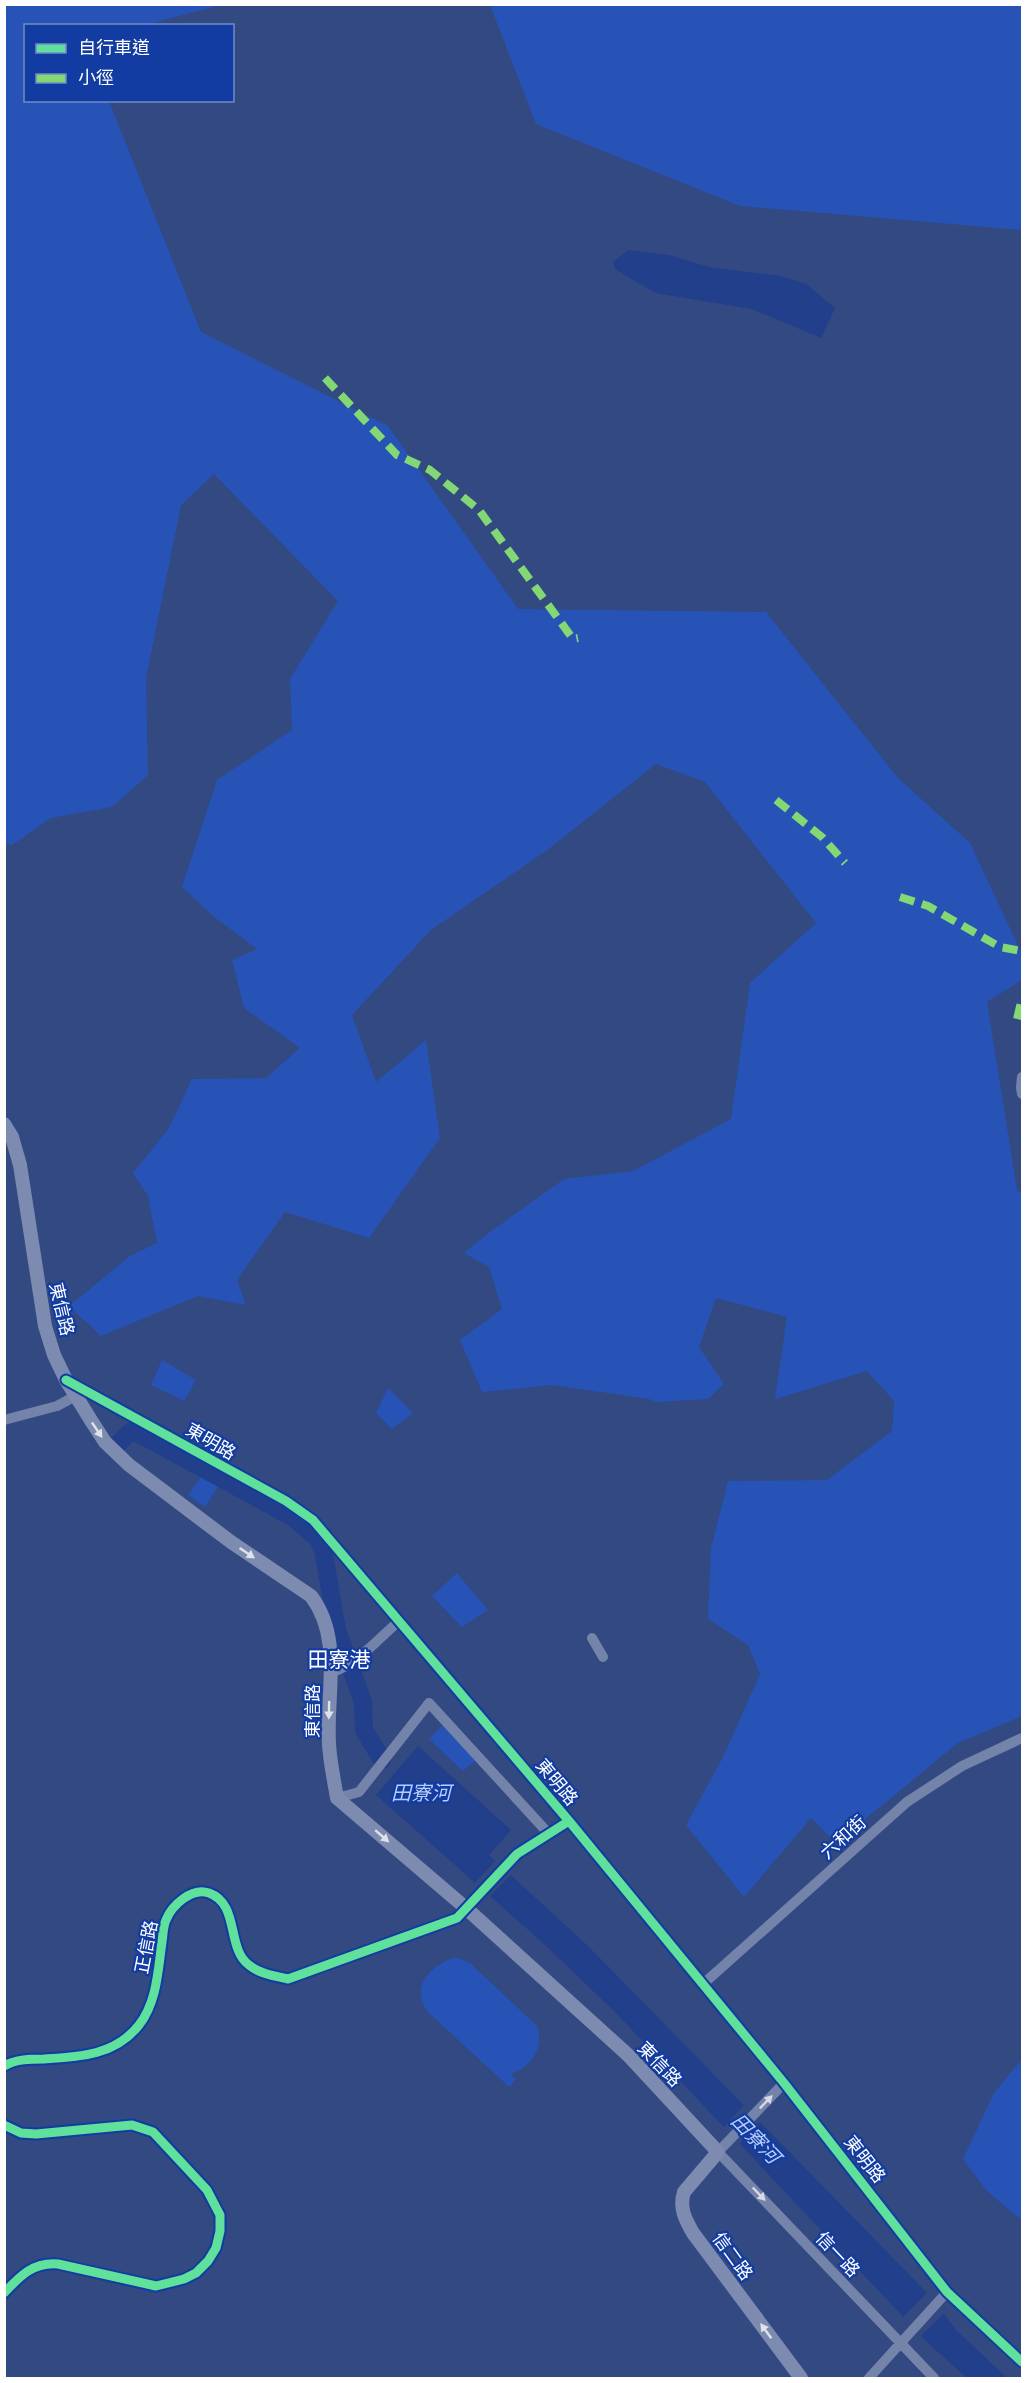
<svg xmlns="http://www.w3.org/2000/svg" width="1027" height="2383" viewBox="0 0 1027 2383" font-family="'Titillium Web','Noto Sans TC',sans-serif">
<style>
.green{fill:#2753b7}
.water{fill:#223f8b}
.pier{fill:#324981}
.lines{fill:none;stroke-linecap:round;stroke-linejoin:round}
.river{stroke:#223f8b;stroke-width:18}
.minor{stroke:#7383aa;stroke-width:10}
.major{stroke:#7d8bb0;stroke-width:14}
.quiet{stroke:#83d873;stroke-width:8;stroke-dasharray:15 8;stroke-linecap:butt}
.cycleway-casing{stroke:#123ca1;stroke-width:13}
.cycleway{stroke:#60e19b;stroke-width:9}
.oneway{fill:#dee2eb}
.oneway2{fill:#d5dae6}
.labels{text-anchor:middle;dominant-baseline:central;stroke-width:4.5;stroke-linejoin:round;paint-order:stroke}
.street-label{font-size:18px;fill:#fff;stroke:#123ca1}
.water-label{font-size:20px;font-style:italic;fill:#b8cdfb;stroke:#123ca1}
.quarter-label{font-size:21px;fill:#fff;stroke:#123ca1}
</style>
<rect width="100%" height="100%" fill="#324981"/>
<path class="green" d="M4,5H221L145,25L26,26V100L109,101L201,332L388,426L518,609L766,612L898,778L970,843L1022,954V980L987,1002L1017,1190L1022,1193V1716L958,1743L836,1843L811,1818L744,1897L686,1825L723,1757L760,1674L748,1645L708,1619L711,1548L728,1481L827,1480L892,1431L894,1401L867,1371L775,1399L787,1317L716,1298L699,1347L724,1384L708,1399L656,1402L649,1399L552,1385L482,1392L460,1340L502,1309L489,1267L464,1253L490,1232L564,1179L633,1171L731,1119L750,983L816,923L705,782L656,764L546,851L431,930L352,1015L376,1082L426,1040L440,1138L369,1238L285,1212L237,1280L246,1305L198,1296L101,1336L69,1306L130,1256L157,1243L148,1196L133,1173L169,1128L192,1079L266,1078L300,1048L244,1008L232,960L257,949L213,916L182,887L217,780L292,730L290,679L338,601L214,474L181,505L146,678L148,775L112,807L51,818L12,845L5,843Z
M490,5H1022V230L740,206L536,124Z
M162,1360L196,1380L184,1401L151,1385Z
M388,1388L413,1413L392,1429L376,1413Z
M202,1475L218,1486L205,1507L188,1495Z
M457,1573L488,1610L462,1627L432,1596Z
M446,1722L479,1757L463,1771L429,1739Z
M455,1957L470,1963L538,2027C543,2048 532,2067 511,2074L516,2079L509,2087L428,2012C408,1987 432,1965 455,1957Z
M1022,2059V2221L986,2190L963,2159L994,2093Z"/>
<path class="water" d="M628,250L669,255L709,267L781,276L806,284L835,308L821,338L752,309L655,293L615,269L613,262Z
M418,1746L511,1830L489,1855L590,1948L932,2298L956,2330L1007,2378H967L929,2344L615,2012L544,1944L376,1795Z"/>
<path class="pier" d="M497,1859L513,1873L488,1898L473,1885Z
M745,2104L762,2120L738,2145L722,2129Z
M929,2291L946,2311L919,2338L901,2319Z"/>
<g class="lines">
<path class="river" d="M119,1443L130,1432L138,1433L294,1518L318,1539L323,1549L337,1630L363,1702L364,1730L382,1760"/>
<path class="minor" d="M1022,1077L1021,1088L1022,1094
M67,1381L286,1501L313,1520L569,1821L784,2083L947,2292L1022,2362
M4,1420L57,1406L81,1393
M592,1638L603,1657
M330,1673C357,1665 378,1639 399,1621
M337,1798L359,1792L429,1703L549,1834
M702,1985L907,1802L962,1766L1022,1738
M4,2066C16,2059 31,2059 44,2059C80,2057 116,2055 139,2025C157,2002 158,1970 162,1942C163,1936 163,1926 166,1920C172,1905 192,1887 209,1893C240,1904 226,1948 249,1965C260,1974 275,1976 288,1979L457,1918L517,1854L569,1821
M784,2083L718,2152L934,2378
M4,2125L21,2133L36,2134L132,2125L153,2132L207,2190L220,2215V2231L216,2248L208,2261L196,2273L184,2279L156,2286L58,2264C33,2262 20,2276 4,2293
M869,2378L947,2292"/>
<path class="major" d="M4,1124L12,1137L20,1165L45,1326L54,1355L66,1380L92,1422L105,1442L129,1465L231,1542L311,1596C343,1638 326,1694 329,1744C330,1762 334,1780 337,1798L467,1909L628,2055L718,2152L684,2192C679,2208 685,2219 693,2233L801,2378"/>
<path class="quiet" d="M325,378L397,455L430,470L479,510L573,639L578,638
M776,800L822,837L845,863
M900,897L928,906L1000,947L1021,951L1022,954
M1017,1019L1022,998"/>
<defs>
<path id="cycleway" d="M66,1380L286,1501L313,1520L569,1821L784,2083L947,2292L1022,2362
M4,2066C16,2059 31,2059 44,2059C80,2057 116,2055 139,2025C157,2002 158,1970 162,1942C163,1936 163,1926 166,1920C172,1905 192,1887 209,1893C240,1904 226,1948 249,1965C260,1974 275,1976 288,1979L457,1918L517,1854L569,1821
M4,2125L21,2133L36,2134L132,2125L153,2132L207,2190L220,2215V2231L216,2248L208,2261L196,2273L184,2279L156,2286L58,2264C33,2262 20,2276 4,2293"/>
</defs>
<use href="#cycleway" class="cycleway-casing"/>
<use href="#cycleway" class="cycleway"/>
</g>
<defs><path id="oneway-solid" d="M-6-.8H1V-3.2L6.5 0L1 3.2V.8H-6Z" transform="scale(1.5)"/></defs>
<g class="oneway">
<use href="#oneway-solid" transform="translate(97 1430) rotate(56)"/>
<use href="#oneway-solid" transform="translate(247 1553) rotate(34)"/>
<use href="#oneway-solid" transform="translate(329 1710) rotate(91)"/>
<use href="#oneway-solid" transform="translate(382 1836) rotate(41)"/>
<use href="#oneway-solid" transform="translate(766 2331) rotate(-126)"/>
</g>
<g class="oneway2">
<use href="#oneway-solid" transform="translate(766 2102) rotate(-46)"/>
<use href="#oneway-solid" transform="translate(759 2194) rotate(46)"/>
</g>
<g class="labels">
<g class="street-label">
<text transform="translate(62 1309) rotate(77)">東信路</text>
<text transform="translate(211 1441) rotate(30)">東明路</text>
<text transform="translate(312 1711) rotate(-90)">東信路</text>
<text transform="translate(557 1782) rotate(50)">東明路</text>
<text transform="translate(843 1837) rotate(-42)">六和街</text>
<text transform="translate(146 1947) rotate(-79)">正信路</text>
<text transform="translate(660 2064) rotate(46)">東信路</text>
<text transform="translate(865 2159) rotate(52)">東明路</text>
<text transform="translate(838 2254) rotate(47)">信一路</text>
<text transform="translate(733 2256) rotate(54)">信二路</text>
</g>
<g class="water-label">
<text x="421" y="1792">田寮河</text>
<text transform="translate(756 2138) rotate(46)">田寮河</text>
</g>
<g class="quarter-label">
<text x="339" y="1659">田寮港</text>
</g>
</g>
<rect width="1027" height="2383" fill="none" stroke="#ffffff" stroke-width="12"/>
<rect x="24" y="24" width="210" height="78" fill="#123ca1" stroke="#718ac7" stroke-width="1.5"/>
<rect x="36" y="44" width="30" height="9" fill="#60e19b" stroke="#718ac7" stroke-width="1.5"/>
<text x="78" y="54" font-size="18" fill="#ffffff">自行車道</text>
<rect x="36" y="74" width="30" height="9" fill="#83d873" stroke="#718ac7" stroke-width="1.5"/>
<text x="78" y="84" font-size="18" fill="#ffffff">小徑</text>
</svg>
